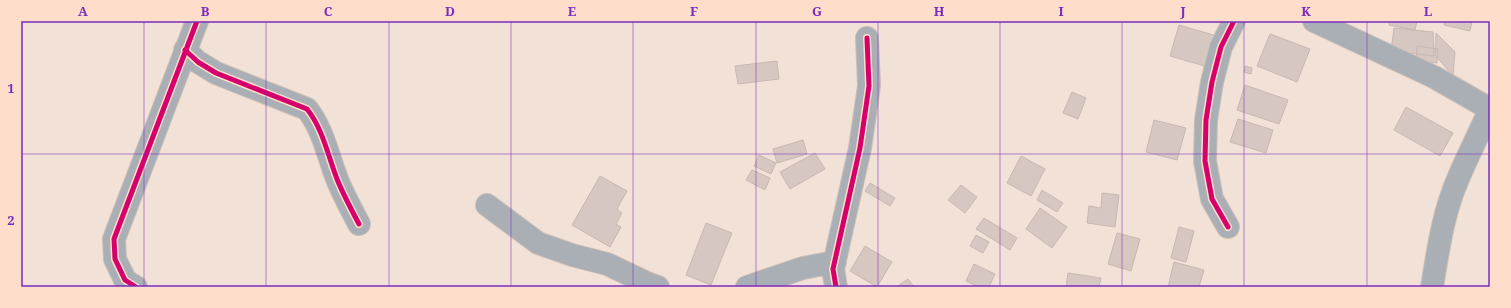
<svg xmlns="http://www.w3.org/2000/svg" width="1511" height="308" viewBox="0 0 1511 308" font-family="'Noto Serif',serif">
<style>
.building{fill:#d6c8c1;stroke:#c7b8b2}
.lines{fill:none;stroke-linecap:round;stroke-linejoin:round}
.street-casing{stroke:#ccbfb7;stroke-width:24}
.street{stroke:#a9afb4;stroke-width:22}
.cycleway-casing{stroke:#fedeca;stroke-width:8}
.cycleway{stroke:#d6006c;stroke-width:5}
.grid{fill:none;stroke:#7b2cbf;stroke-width:1;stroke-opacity:0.55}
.neatline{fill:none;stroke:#7b2cbf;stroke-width:1.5}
.grid-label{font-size:13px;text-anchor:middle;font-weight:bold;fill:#7b2cbf}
</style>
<rect width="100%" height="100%" fill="#f2e1d6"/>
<path class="building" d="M1389,21H1417L1415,30L1389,25Z
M1445,21H1472L1470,31L1444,25Z
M1179,25L1217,36L1208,67L1170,56Z
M1394,28L1433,32L1434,56L1391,51Z
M1436,33L1455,52L1453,76L1435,55Z
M1270,34L1310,49L1297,82L1257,66Z
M1417,46L1438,49L1437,63L1416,61Z
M777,61L779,79L738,84L735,66Z
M1245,66L1252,68L1251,74L1244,72Z
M1245,85L1288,100L1279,124L1237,110Z
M1072,92L1086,98L1078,119L1063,113Z
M1406,107L1453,133L1440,156L1394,130Z
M1238,119L1273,130L1266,153L1230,142Z
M1154,120L1186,128L1177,160L1146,152Z
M803,140L807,154L777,163L773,149Z
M815,153L825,169L790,189L780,172Z
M759,155L776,163L771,174L754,166Z
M1021,156L1045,169L1031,196L1007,183Z
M752,170L770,178L765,190L746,180Z
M600,176L627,191L617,209L622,213L616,224L621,227L610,247L572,225Z
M870,183L895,198L890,206L865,191Z
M961,185L977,197L965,213L948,200Z
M1042,190L1063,203L1057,212L1037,200Z
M1102,193L1119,195L1115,227L1087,223L1089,206L1101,208Z
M1040,208L1067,227L1052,248L1026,229Z
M984,218L1017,238L1010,250L976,229Z
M706,223L732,233L711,285L686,275Z
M1179,227L1194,231L1186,262L1171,258Z
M1117,233L1140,239L1131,271L1108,264Z
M976,235L989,242L983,253L970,246Z
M865,246L892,262L877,287L850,271Z
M1174,262L1204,270L1199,287H1168Z
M974,264L995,274L989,287H979L966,281Z
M1068,273L1101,278L1099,287H1066Z
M908,279L914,287H896Z"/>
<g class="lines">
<defs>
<path id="street" d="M1314,21L1434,77L1490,109
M185,50L198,62L216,73L307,109C323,129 328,156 337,179C343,194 351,209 359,224
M487,205L538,243L572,255L607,264L647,283L658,287
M1228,227L1212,199L1205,161L1206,120L1212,82L1221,47L1234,21
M136,287L125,280L115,259L114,239L197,21
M747,287L803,268L835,262
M836,287L833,269L860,148L869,86L867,38
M1432,287C1438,251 1443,213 1458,179C1468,155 1480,132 1490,109"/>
</defs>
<use href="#street" class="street-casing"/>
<use href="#street" class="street"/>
<defs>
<path id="cycleway" d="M185,50L198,62L216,73L307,109C323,129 328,156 337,179C343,194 351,209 359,224
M1228,227L1212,199L1205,161L1206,120L1212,82L1221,47L1234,21
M136,287L125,280L115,259L114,239L197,21
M836,287L833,269L860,148L869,86L867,38"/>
</defs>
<use href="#cycleway" class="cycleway-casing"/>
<use href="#cycleway" class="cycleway"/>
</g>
<path class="grid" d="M144,21V287M266,21V287M389,21V287M511,21V287M633,21V287M756,21V287M878,21V287M1000,21V287M1122,21V287M1244,21V287M1367,21V287M21,154H1490"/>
<rect width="1511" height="308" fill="none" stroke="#fedeca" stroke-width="44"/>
<rect x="22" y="22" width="1467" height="264" class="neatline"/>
<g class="grid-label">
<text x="83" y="16">A</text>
<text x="205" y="16">B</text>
<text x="328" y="16">C</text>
<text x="450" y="16">D</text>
<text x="572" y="16">E</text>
<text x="694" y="16">F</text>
<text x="817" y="16">G</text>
<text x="939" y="16">H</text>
<text x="1061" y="16">I</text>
<text x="1183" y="16">J</text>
<text x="1306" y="16">K</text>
<text x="1428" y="16">L</text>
<text x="11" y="93">1</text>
<text x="11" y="225">2</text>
</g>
</svg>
